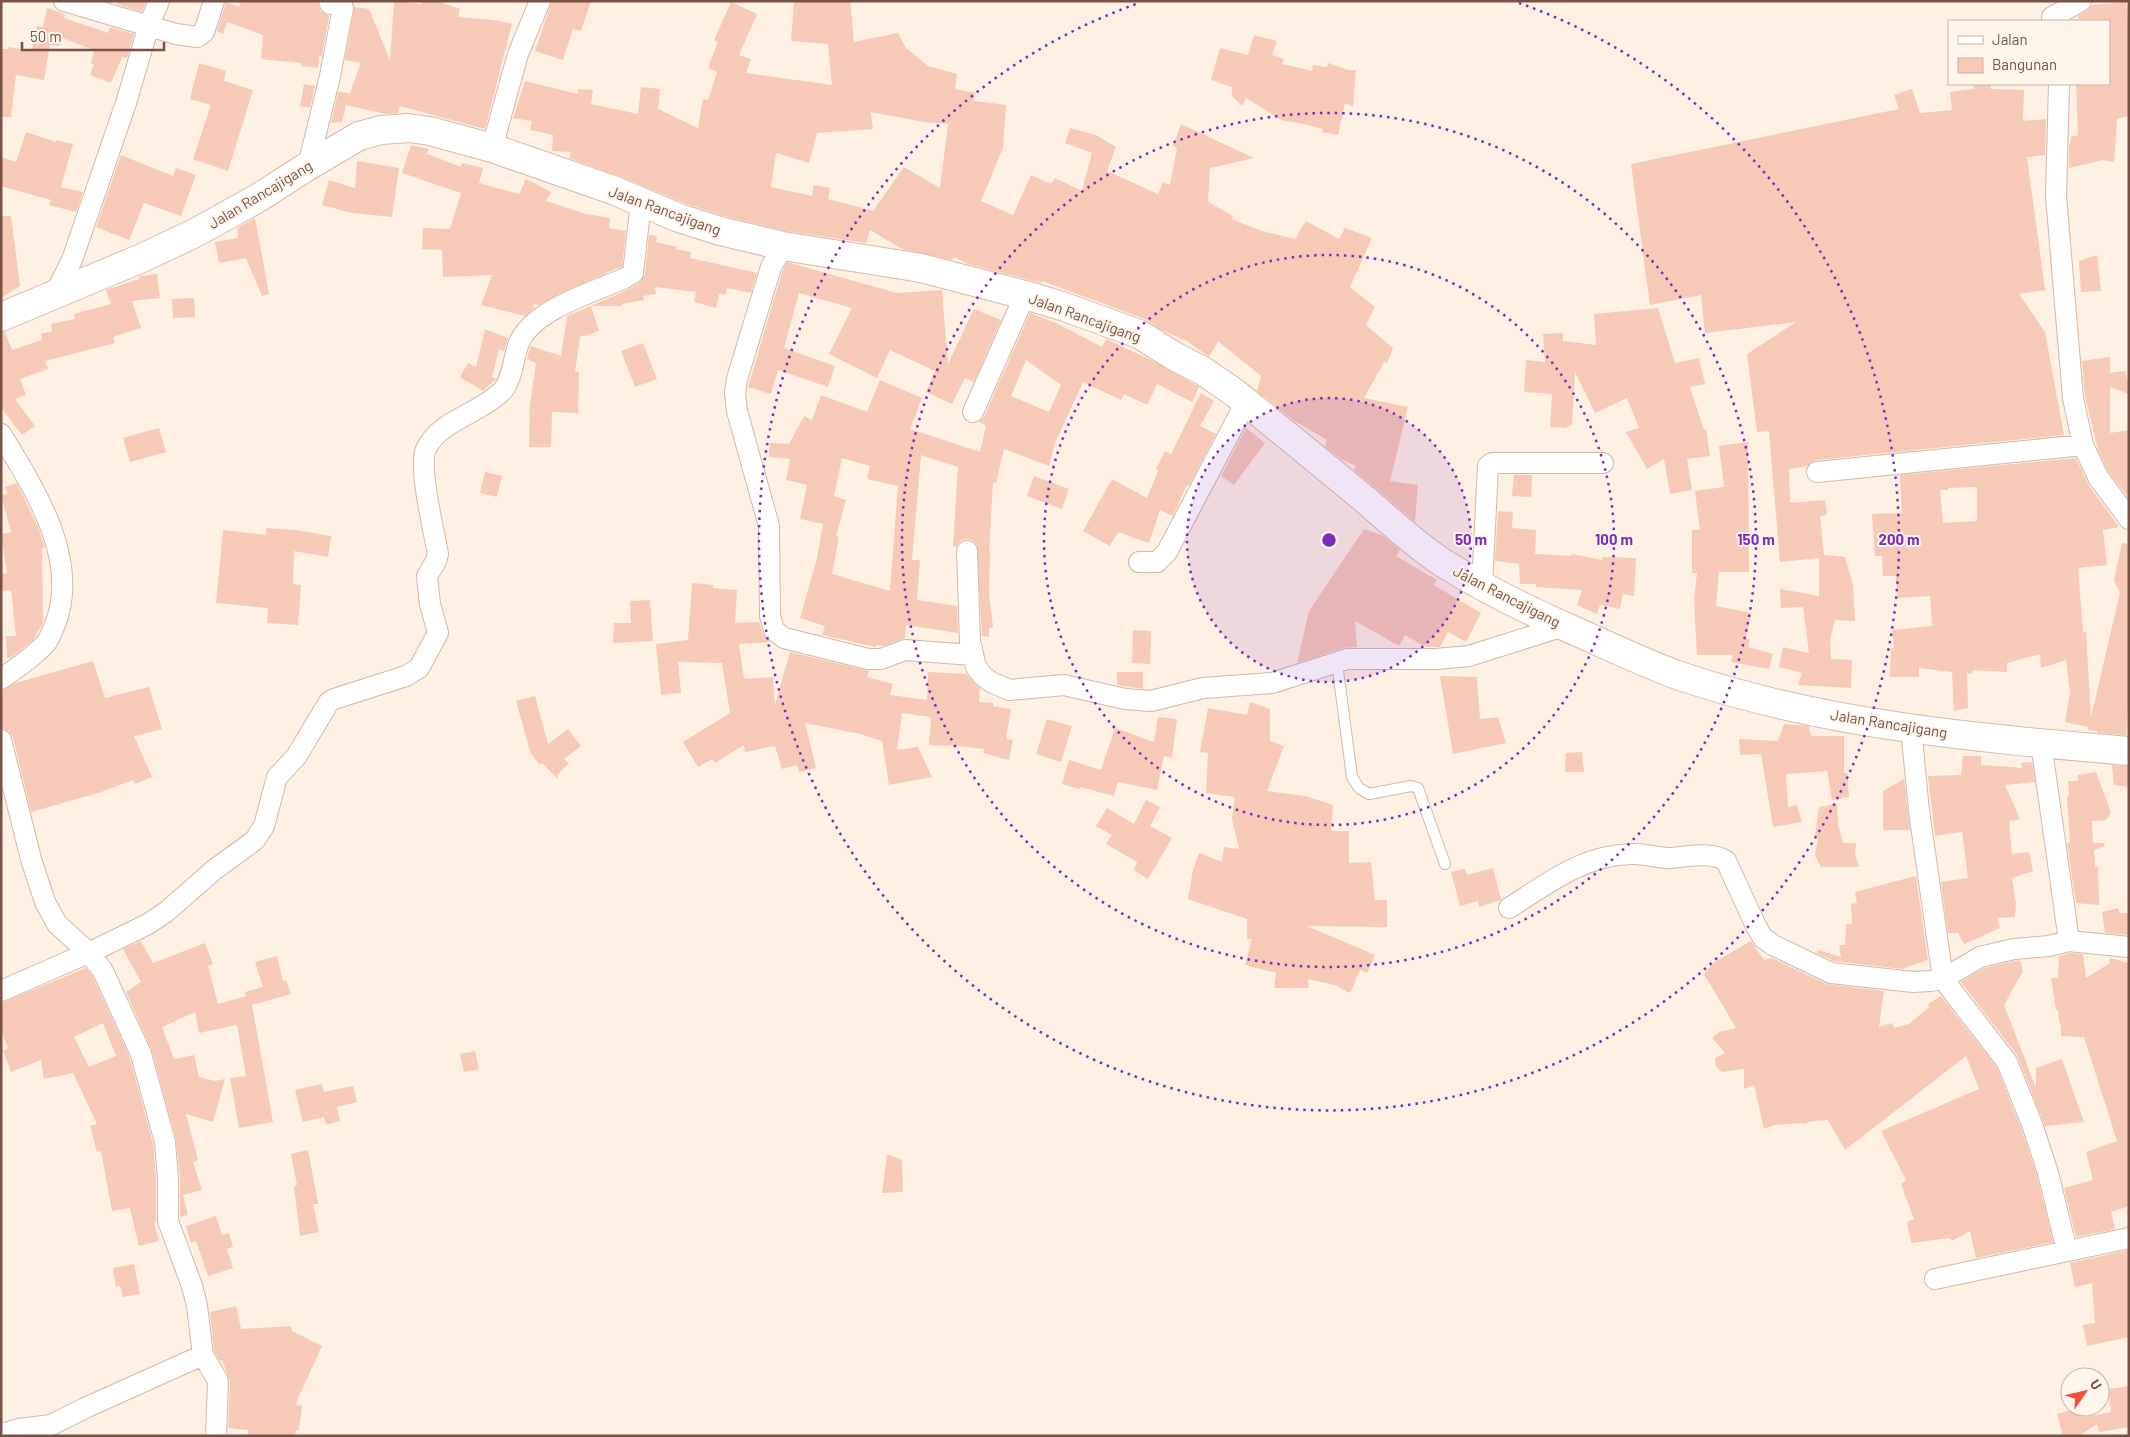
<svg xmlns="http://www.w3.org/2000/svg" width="2130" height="1437" viewBox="0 0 2130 1437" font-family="Barlow,sans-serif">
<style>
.building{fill:#f7c9b7;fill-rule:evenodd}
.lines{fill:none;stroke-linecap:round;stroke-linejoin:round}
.lane-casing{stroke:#d3b8aa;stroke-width:12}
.street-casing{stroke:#d3b8aa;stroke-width:22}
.secondary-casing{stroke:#dab9a9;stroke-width:30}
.lane{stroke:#fff;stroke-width:10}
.street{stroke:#fff;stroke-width:20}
.secondary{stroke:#fff;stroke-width:28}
.ring{fill:none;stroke:#7b2cbf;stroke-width:2.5;stroke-dasharray:2.5 5}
.labels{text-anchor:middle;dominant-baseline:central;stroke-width:4;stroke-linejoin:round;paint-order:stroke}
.street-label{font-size:15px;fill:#795246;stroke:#fff5eb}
.centre{fill:#7b2cbf;stroke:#fff5eb;stroke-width:2.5}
.ring-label{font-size:15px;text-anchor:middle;font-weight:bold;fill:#7b2cbf;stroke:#fff5eb;stroke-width:4;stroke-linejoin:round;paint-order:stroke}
</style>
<rect width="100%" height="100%" fill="#fef0e2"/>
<path class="building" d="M118,1H146L142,12L117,4Z
M241,1H317L321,12L329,16L322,56H319L318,68L301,66V63L261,59L263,35L227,22L223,34L217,31L226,2L239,7Z
M394,1L421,4V1H437L460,9L458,17L494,20L512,24L485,129L400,106L398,113L386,114L346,105L342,122L331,123L338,92L349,93L348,99L361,63L345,60L354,7L369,9L390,60Z
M552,1H591L581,31L573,29L563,60L535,51Z
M794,1H850L854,42L898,33L906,48L928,66L957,74L955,89L975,93L974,101L1006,105L1003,148L981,201L1013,215L1031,175L1051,184L1055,178L1082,191L1092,153L1065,143L1070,128L1096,135L1116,147L1107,171L1158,194L1163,182L1170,185L1177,148L1173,146L1181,124L1254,158L1210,168L1208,202L1233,216L1231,219L1262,231L1295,239L1306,221L1339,239L1345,228L1372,238L1350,287L1375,307L1366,325L1393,348L1387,363L1384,362L1364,398L1408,407L1390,481L1418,485L1415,522L1354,470L1356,466L1341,459L1325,447L1327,440L1293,420L1257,391L1261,376L1218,341L1209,357L1187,341L1161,330L1145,319L1042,281L1041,283L968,264L954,257L952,260L902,249L870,230L866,243L786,231L724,216L684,203L619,176L569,158L571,152L552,151L553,135L530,130L532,121L513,118L525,81L578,94V89L593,90L591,104L638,114L641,87L660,89L658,109L698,128L703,99L708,100L717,72L708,68L718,42L714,40L731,2L757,14L739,55L751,59L746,73L832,85L828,44L791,41ZM871,112L924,122L948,124L940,188L904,167L873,211L828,199L830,188L814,185L812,196L771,187L776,153L809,163L817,133L873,129Z
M2126,2L2129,26V116L2117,119L2114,162L2103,160L2069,168V147L2072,136H2078L2076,84H2109V21H2079L2078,16L2087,11L2092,5Z
M47,8L65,14L64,18L108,33L110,27L134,34L127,58L122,57L111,83L90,75L94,64H91L94,50L62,38L60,46L50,45L44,80L16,75L11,117H1V49H8L9,47L32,51L37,26L43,27Z
M1254,35L1277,41L1272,55L1284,59L1282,64L1312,71L1313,65L1327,67L1328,63L1348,70H1356L1353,107L1345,103L1338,135L1322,132L1323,129L1304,124L1281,120L1246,98L1242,106L1232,96V87L1211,80L1220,48L1248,55Z
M199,63L226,71L224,81L253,90L228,171L193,159L211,105L190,99Z
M304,84L315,86L310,108L300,106Z
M1973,84H1990L1991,89L2024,90L2023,121L2046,119L2045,155L2027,157L2045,290L2019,294L2045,332L2064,435L1816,460L1807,466L1789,469L1790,503L1825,500L1827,515L1820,516L1824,555L1845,557L1853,585L1855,621L1835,620L1830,640L1831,659L1852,660L1851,688L1798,685L1802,673L1779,667L1783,647L1809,653L1803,607L1781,608L1780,589L1819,596V558L1780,562L1769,431L1757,432L1747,354L1796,322L1705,333L1701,295L1650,305L1631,164L1899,109L1894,95L1912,89L1920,113L1952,110L1950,92L1974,89Z
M26,132L56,142V140L73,144L61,187L83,192L76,212L49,205L51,200L1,186V157L16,162Z
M411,145L429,149L427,154L461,167L462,163L483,168L479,183L519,194L526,179L551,192L546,201L586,214L610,218L609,228L626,231L622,266L560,293L539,305L534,304L533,309L525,316L481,305L492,275L443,277L442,250L422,249L423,228L450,229L461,193L402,173Z
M121,155L173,176L176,168L196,175L181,216L144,203L129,240L96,227Z
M357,161L399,168L392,217L352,213L322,205L329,180L355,188Z
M1,216H11L20,286L1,298Z
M255,218L269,294L262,296L246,258L219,263L215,242L238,238L237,228Z
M649,235L657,236L656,242L677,247L676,249L691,252L690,258L757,273L751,293L727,288L725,295L719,294L716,308L694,302L696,292L655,287L656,294L643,296L644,300L622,304V306H591L599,331L580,337L575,372H579L578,413L552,412L551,447H529L530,405L536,363L527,359L530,348L531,346L561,356L567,316L628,290L639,283L645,274Z
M2097,255L2101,291L2081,292L2079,261Z
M787,262L897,293L942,290L948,364L974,309L1001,320L974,382L965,378L952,404L926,392L935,371L890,350L877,378L829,354L852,308L799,293L784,348L835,366L828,387L778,370L771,394L748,387L782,272Z
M157,274L160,298L132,301L141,328L113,337L115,343L45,361L48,369L20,379L26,395L15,399L35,426L22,435L1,408V332H5L12,350L42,340L41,334L52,331L51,324L75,319L74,314L111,304L106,290L139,279L140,276Z
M194,298L195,317L173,318L172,299Z
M1658,308L1675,363L1699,358L1705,384L1690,387L1704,430L1706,429L1710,456L1687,459L1692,490L1670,494L1664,459L1647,469L1626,432L1639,428L1627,398L1595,413L1575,372L1572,425L1565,428L1550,427L1552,394L1524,392L1526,360L1545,362L1543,334L1563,333V341L1596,345L1594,314Z
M1030,313L1058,324L1102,347L1106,339L1153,361L1199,387L1192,402L1157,384L1147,405L1124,394L1121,400L1083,382L1055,443L1049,466L1004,449L996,483L993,482L989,552H990L989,593L993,627L989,628V637L982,636L977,545L972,540L966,539L960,541L956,547L953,546L958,467L921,455L912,560H920L917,600L957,606L958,633L906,625L905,638L883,646L876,645V647L822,635L825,626L800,618L817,558L823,524L800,519L807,485L786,480L790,459L769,457L770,443L789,444L804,416L812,420L821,395L867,412L880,380L922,398L910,429L980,452L986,426L979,422L984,417ZM1026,360L1061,385L1049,412L1011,396ZM842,458L870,466L867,479L898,486L890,591L832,574L839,537L836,536L846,500L834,496Z
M485,329L508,338L504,351L499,349L492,377L496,379L483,391L460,377L468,363L476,367Z
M643,343L657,379L635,387L621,351Z
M2110,357V373L2125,371L2129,386V394L2110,387V433L2129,430V499L2108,471L2098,450L2085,396L2082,361Z
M1201,393L1214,401L1200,426L1216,434L1189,486L1187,485L1173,516L1160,510L1149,543L1118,532L1110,546L1083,531L1112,479L1147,498L1158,471L1156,469L1165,451L1171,454Z
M159,428L166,452L130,462L123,438Z
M1246,428L1265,443L1234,485L1221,476Z
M1748,442L1749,572H1719L1716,606L1751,613L1746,639H1750L1748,647L1773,654L1769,669L1731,662L1733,655H1697L1694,600L1697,573H1692V530H1700L1695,491L1724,487L1719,446Z
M2076,458L2088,484L2119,527L2103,530L2107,565L2078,568L2083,632H2086L2091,717L2120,593L2114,580L2122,543L2129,544V690L2126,735L2097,733V731L2088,730V727L2065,722L2070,693L2066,660L2041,668L2040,654L2007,663V672L1973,670L1972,674L1967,673L1968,708L1954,711L1952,672L1919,668V677H1890L1891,648H1894L1892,630L1932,626L1930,596L1897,598L1896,576H1883L1882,556H1875L1872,514L1902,513L1900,475ZM1977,487V521L1943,523L1940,490H1948V488Z
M485,472L502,476L497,497L480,493Z
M1514,475H1532L1531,497L1512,496Z
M1034,476L1069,489L1062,509L1027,496Z
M17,483L38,527L45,548H42L43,623L33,640L10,658H7L6,636H16L11,590L3,591L1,582V574L7,573L1,534L11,532L1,495L7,494L5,487Z
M1498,511L1513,512L1512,528L1536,530L1535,554L1571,556L1572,554L1602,560V557L1636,558L1634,596L1623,594L1620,609L1600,605L1597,614L1577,605L1582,590L1536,587V584H1520L1519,564L1495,561Z
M266,528L295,530L331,536L328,557L294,551L293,584L301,585L298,625L267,623L268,608L216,603L223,530L266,535Z
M1364,529L1382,535L1400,550L1396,556L1437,580L1434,585L1481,613L1466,642L1448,632L1440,647H1426L1405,635L1399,646L1355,621L1357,647L1343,648L1297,663L1309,611Z
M692,583L713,585V588L737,590L735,623L759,622L763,634L770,642L739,644L744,679L773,677L775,705L790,652L869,671L867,677L893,684L890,695L927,700L928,672L966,674L980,689L979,702L993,703V706L1011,709L1006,739L1013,740L1009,760L983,753L984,749L947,745V746L929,745L931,717L902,713L897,750L918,747L932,777L889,785L882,741L860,734L805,723L816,768L799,772L797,765L782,769L775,746L745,752L744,745L715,763L712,759L698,767L683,742L730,713L722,663L678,662L681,693L661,695L656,644L688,640Z
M650,600L653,641L613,643L614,623H631L630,601Z
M1133,630L1151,631L1150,664L1132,663Z
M93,661L105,698L149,687L162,729L134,736L152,777L135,784L133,780L101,792L31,812L13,737L9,731L1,728V691L15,683Z
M1117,672H1143V689L1117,685Z
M1440,676L1477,677L1480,719L1498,717L1506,743L1453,754Z
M535,696L548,744L568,729L581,746L564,759L569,763L557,775L558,779L542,763L540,765L531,754L516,701Z
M1250,702L1270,709V741L1284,746L1267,791L1305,796L1333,805L1331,831H1349V863L1371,862L1375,900H1387V927L1307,926L1375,955L1367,973L1360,970L1350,993L1335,985L1308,979L1309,988H1274L1276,973L1245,965L1252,939H1247V919L1188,899L1193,870L1199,853L1222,862L1224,847L1239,849L1232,819L1235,797L1206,793L1208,753L1200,752L1208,708L1247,715Z
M1158,717L1177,719L1172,758L1164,756L1157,790L1118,782L1114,796L1080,787L1079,789L1062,784L1069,760L1101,770L1115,728L1154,742Z
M1047,719L1072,726L1061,762L1036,754Z
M1784,724L1809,726L1811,736H1844V773H1847L1849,797L1832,800L1827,771L1786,774L1788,807L1797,805L1802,822L1773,827L1761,754L1740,755L1739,739L1778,741Z
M1582,752L1584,772H1565L1566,753Z
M1963,756H1981V765L2022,768L2021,763L2032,762L2035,782L2005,785L2020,819L2009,821L2012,854L2029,852L2033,871L2012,878L2016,903L2015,917L1997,918L2000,928L1964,944L1958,933H1948L1941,882L1968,878L1962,832L1935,836L1928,776L1961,775Z
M2112,765L2129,766V787L2114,785Z
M2096,772L2111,813L2106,820L2092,821L2093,843H2104L2105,846L2094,850L2095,867H2098L2099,905L2076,903L2067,843H2070L2067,798L2069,795L2068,781H2078V775Z
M1904,779L1910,830H1883V791Z
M1146,800L1160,807L1150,826L1172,838L1148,879L1134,870L1137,862L1106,844L1112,835L1096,826L1107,808L1134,824Z
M1837,804L1838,824L1843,843H1856L1855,854L1859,867H1821L1815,855L1818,837H1815L1819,807Z
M1493,868L1501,900L1479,907L1478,901L1460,906L1451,872L1465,869L1467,875Z
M1916,876L1928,960L1902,969L1834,961L1817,953L1818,950L1841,957L1839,945H1845L1846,924H1852L1851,904L1857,903L1855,892Z
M2118,908L2120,913H2129V935L2105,933L2102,912Z
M141,941L153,963L205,943L213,964L208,966L218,1004L246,996L245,992L263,987L255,962L277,956L283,981L286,980L291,994L252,1005L273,1122L239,1128L230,1078L246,1076L237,1025L199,1033L195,1012L162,1027L174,1059L194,1055L199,1077L215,1081L225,1079L213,1122L186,1114L198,1160L193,1162L202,1190L183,1195L188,1215L180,1217V1178L176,1139L152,1051L126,992L141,982L123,949Z
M1751,941L1764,960L1772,958L1826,984L1884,991L1879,1027L1892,1023L1894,1028L1909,1024L1929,1007L1928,1004L1941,996L1997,1068L2021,1128L2037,1176L2053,1242L1976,1258L1970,1231L1952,1241L1950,1238L1911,1243L1907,1222L1914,1219L1901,1184L1906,1180L1881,1131L1979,1089L1966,1056L1845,1150L1828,1120L1813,1121L1803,1124V1123L1774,1125L1764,1129L1754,1085L1744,1089V1069L1722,1072L1716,1067L1715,1058L1725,1053L1712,1038L1719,1032L1736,1028L1704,974L1713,963Z
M2070,953L2083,954L2086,978L2110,963L2109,958L2129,963V1206L2111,1212L2115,1229L2076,1237L2064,1188L2093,1180L2086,1152L2117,1141L2084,1037L2061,1036V1025L2059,1022L2058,1010H2056L2051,978H2058L2059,956Z
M2020,960L2023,971L2004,1005L2036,1088V1068L2062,1059L2084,1122L2045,1126L2017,1055L1961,982L1984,968Z
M86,968L93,977L130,1058L153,1144L156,1179V1223H154L159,1241L139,1246L130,1208L112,1211L101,1151L97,1152L90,1126L97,1124L73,1073L44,1079L41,1060L11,1072L3,1051L8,1048L1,1030V1003ZM103,1023L116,1056L89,1067L74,1037Z
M475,1051L479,1069L464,1072L460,1054Z
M322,1084L324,1092L353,1086L357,1102L337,1107L340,1121L326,1125L324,1117L303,1122L295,1090Z
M308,1150L318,1204H313L319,1232L300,1236L294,1186L297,1185L291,1154Z
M887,1154L902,1160L903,1192L882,1193Z
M216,1216L222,1235L229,1233L233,1247L227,1249L233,1268L208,1276L196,1241L191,1243L186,1226Z
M2129,1250V1337L2087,1346L2083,1325L2095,1323L2092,1283L2075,1287L2070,1263Z
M134,1264L140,1294L123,1297L120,1286L116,1287L113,1268Z
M236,1306L241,1329L291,1326L292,1331L322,1346L295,1405L302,1406L299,1430H296L295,1436H248V1430L228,1428L230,1381L222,1360H219L214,1351L210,1312Z
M2129,1386V1427L2099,1432L2097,1424L2079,1436H2063L2057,1414L2082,1407L2085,1417L2111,1412L2108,1389Z"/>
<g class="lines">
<defs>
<path id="lane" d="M1337,663L1352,777L1359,788L1369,794L1411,786L1418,788L1445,864"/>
<path id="street" d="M64,1L176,34L197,37L204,32L214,1
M2052,17L2081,1
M2059,84L2056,196L2073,398L2083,445L2098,477L2129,519
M492,148L518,54L540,1
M308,166L330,76L343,8L340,3L330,4L329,1
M783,246L771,267L737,379L735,393L737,411L769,526L770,616L774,630L784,638L868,659H881L905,650L973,655
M55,294L72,260L126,103L149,25L159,1
M973,412L1025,295
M1,434C33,487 78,555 57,619C54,627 51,636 46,643C33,657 17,668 1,679
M1817,472L2083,445
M967,551L970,641L976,667L983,676L991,682L1009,690L1064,685L1125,699L1151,701L1203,688L1272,683L1347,659H1436L1469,656L1564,626
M1139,562H1157L1167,552L1246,402
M1482,587L1488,466L1492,463H1603
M1911,728L1919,811L1943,979L2007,1062L2032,1124L2048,1173L2067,1251
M1,740L31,859L45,902L57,924L89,953L103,971L141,1054L165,1142L168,1179V1221L192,1286L197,1306L203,1355L218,1381L216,1436
M2041,743L2069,941
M1509,908C1547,884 1583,855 1631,854C1644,853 1656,858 1669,858C1686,857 1711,851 1726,861L1756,926L1763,938L1773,945L1831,973L1913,982L1930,981L1943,979L1980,957L2014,949L2049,946L2069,941L2129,947
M1,991L95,950L148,924L166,912L214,870L255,840L264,826L277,777L296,757L329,702L334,699L406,676L419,668L438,633L430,604L427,576L436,561L438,554C434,532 418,466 426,449C440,420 479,414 501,392C513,381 513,357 519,343C532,310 593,292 623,279L633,273L641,202
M1935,1279L2129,1238
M1,1434L19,1429L51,1425L85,1408L203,1355"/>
<path id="secondary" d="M1,317L142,258L195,233L258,198L308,166L359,136L381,130L409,128L430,131L492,148L613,190L679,218L720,231L783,246L921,268L1025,295L1062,306L1139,334L1174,356L1203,371L1235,393C1278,428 1320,462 1362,497C1388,519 1414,544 1443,563C1485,589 1529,611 1575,631C1609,646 1644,663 1680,676C1824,725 1978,738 2129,751"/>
</defs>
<use href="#lane" class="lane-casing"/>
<use href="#street" class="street-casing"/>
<use href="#secondary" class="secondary-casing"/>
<use href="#lane" class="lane"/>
<use href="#street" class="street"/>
<use href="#secondary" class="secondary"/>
</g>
<circle cx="1329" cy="540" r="142" fill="#7b2cbf" fill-opacity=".12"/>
<g class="ring">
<circle cx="1329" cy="540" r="142"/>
<circle cx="1329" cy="540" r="285"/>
<circle cx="1329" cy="540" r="427"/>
<path d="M1519 3A570 570 0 1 1 1139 3"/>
</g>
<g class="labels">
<g class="street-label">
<text transform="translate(260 194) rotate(-31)">Jalan Rancajigang</text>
<text transform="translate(665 210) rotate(20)">Jalan Rancajigang</text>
<text transform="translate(1085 317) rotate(20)">Jalan Rancajigang</text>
<text transform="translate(1507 596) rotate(27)">Jalan Rancajigang</text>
<text transform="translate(1889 723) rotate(9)">Jalan Rancajigang</text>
</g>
</g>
<circle cx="1329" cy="540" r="8" class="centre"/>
<g class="ring-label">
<text x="1471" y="545">50 m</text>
<text x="1614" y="545">100 m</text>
<text x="1756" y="545">150 m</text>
<text x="1899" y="545">200 m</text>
</g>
<rect width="2130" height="1437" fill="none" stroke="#795246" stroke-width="5"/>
<rect x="1948" y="20" width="162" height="65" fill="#fff5eb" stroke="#c9b4a9"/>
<rect x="1958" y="36" width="25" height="8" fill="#ffffff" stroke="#c9b4a9"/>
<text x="1992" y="45" font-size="15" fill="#795246">Jalan</text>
<rect x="1958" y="58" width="25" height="15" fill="#f7c9b7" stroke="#c9b4a9"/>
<text x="1992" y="70" font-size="15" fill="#795246">Bangunan</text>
<g transform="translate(2085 1392) rotate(56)"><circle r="24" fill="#fff5eb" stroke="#c9b4a9"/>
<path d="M0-4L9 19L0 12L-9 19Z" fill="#f54e3b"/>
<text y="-8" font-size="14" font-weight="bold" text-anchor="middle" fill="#795246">U</text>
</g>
<path d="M22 42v8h142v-8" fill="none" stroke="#795246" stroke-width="2.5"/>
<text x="30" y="42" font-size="15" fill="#795246" stroke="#fff5eb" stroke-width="4" paint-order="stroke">50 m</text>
</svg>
